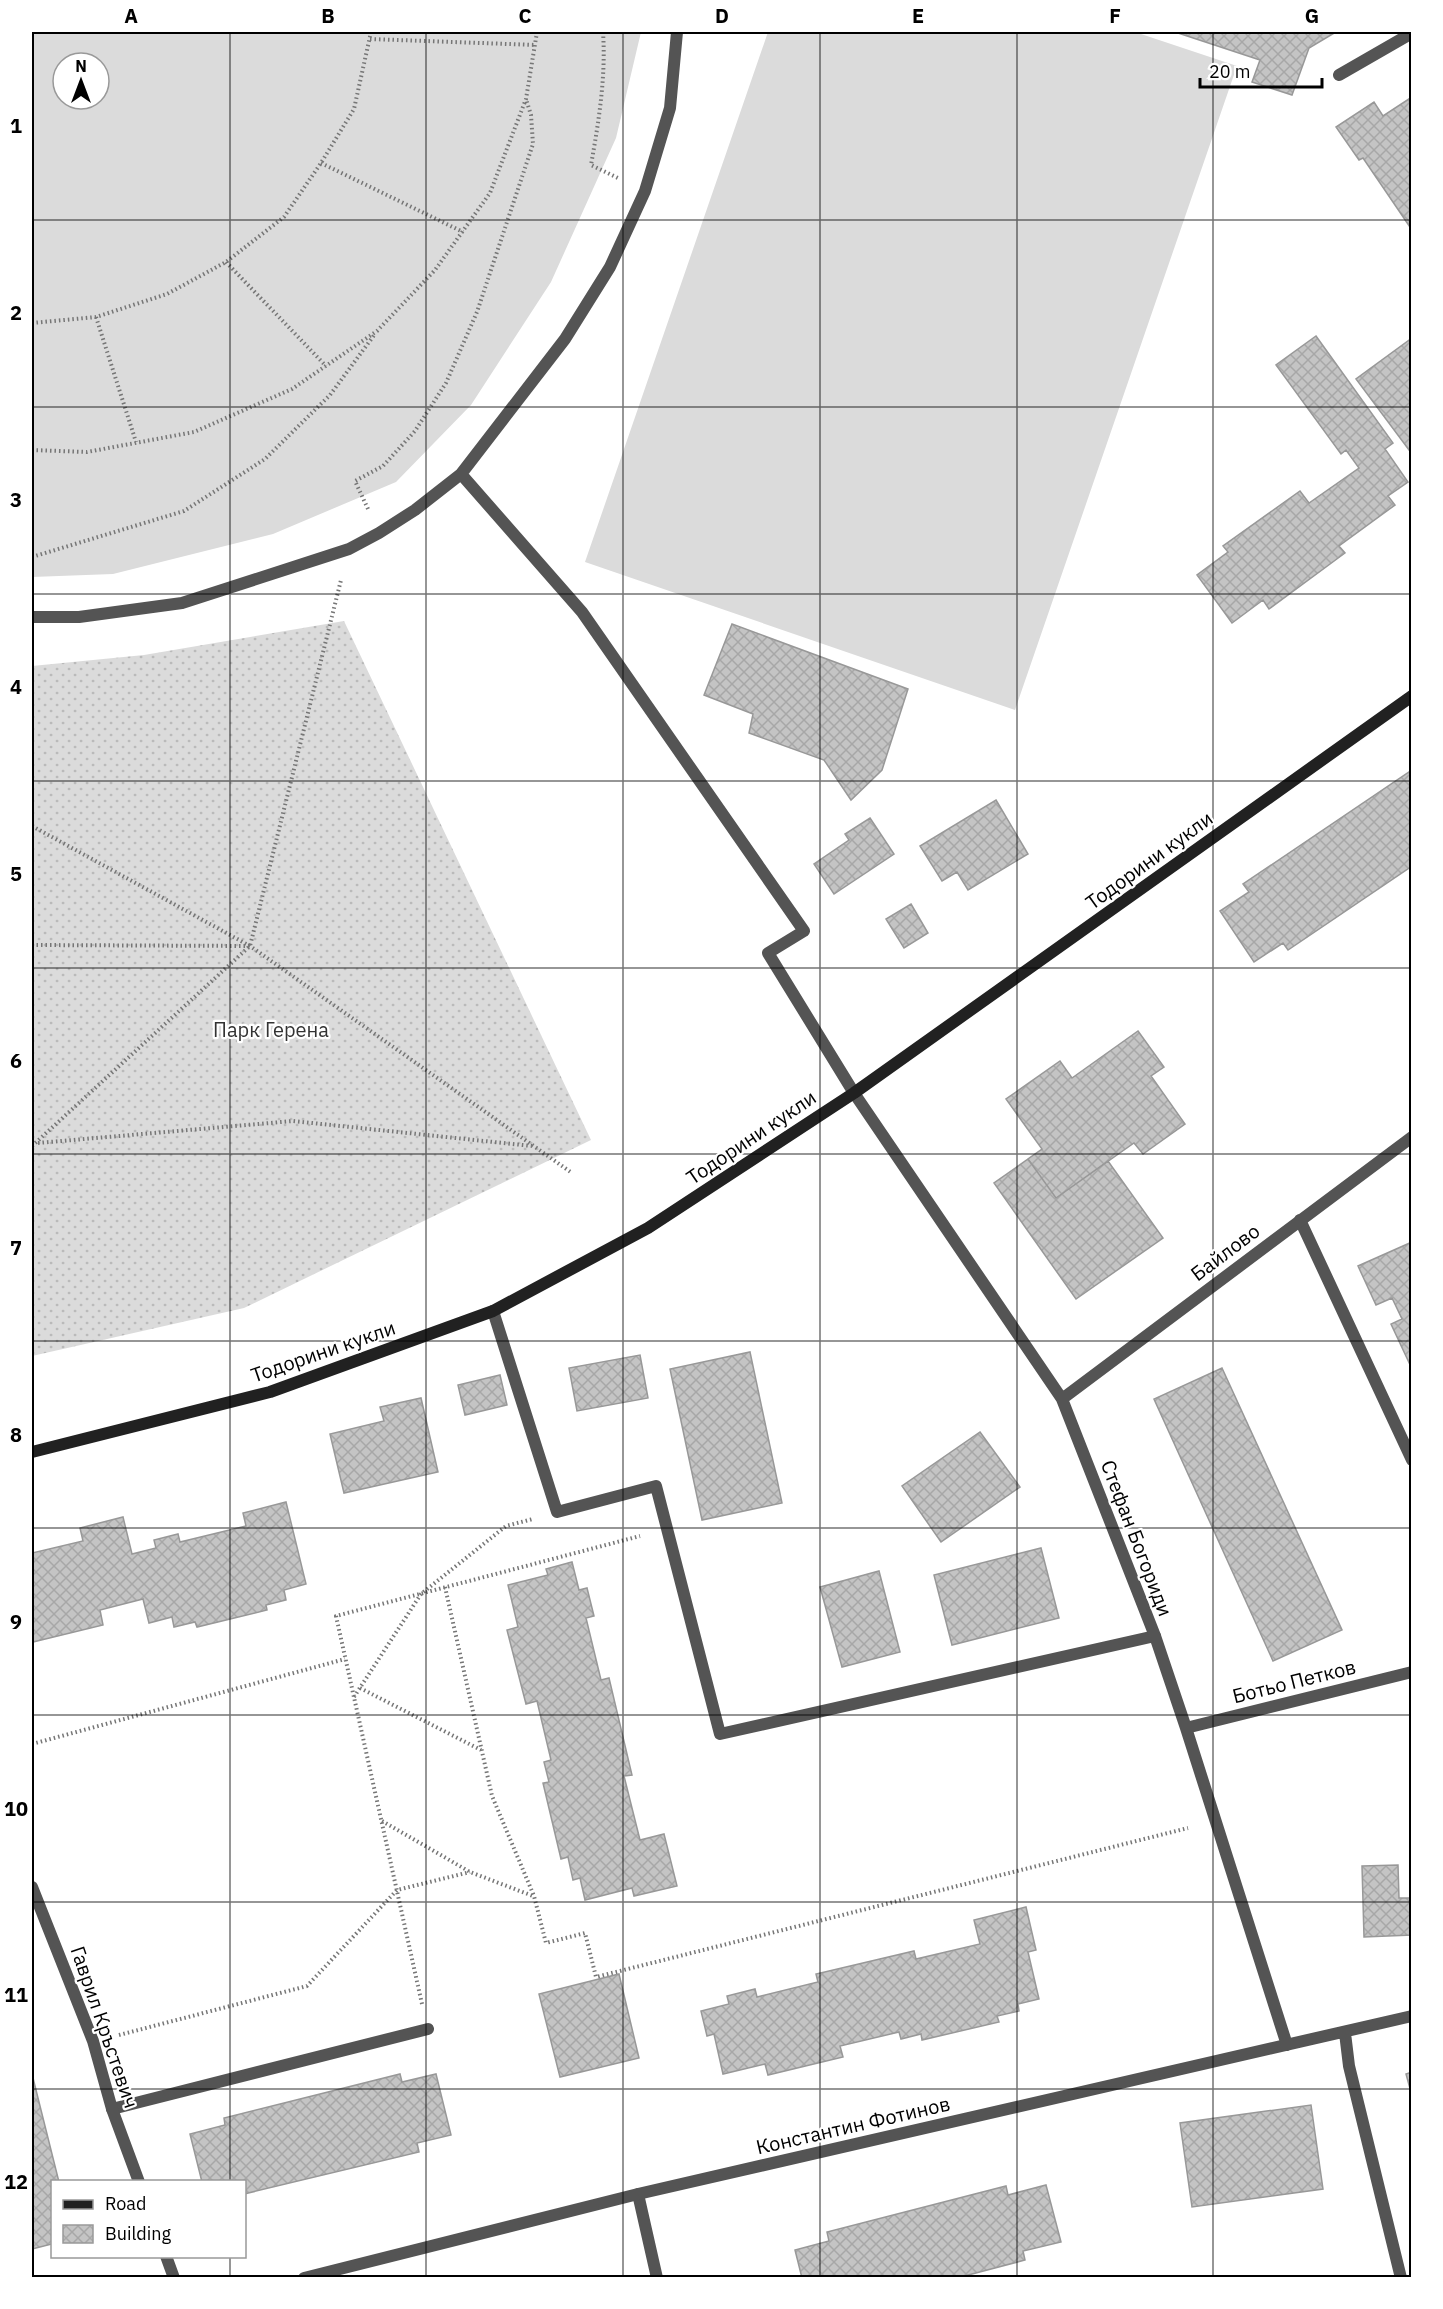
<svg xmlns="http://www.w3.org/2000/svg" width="1443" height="2309" viewBox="0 0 1443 2309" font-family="'IBM Plex Sans',sans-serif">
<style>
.grass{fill:url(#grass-dots)}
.garden{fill:#dbdbdb;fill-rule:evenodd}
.building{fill:url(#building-cross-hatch);stroke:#989898;stroke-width:1.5}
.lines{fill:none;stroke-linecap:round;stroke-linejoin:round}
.path{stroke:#767676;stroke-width:4;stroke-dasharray:1.5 3;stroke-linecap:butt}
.lane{stroke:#545454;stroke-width:12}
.street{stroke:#545454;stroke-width:12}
.secondary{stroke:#212121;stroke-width:12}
.grid{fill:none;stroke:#000;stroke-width:1.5;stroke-opacity:0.55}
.labels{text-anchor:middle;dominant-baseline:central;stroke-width:4.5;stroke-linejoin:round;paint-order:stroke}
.street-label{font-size:20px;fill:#000;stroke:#fff}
.park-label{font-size:20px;fill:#323232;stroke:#fff}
.neatline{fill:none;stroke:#000;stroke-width:2}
.grid-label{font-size:20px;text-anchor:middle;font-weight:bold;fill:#000}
</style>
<defs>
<pattern id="grass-dots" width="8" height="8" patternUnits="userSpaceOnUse" patternTransform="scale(1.5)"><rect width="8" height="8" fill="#dbdbdb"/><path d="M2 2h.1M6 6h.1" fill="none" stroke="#bababa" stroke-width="1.8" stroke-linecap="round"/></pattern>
<pattern id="building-cross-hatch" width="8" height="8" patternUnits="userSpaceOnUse" patternTransform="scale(1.5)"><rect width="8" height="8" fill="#c4c4c4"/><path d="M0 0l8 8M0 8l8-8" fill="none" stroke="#a7a7a7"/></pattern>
</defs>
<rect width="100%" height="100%" fill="#fff"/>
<path class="grass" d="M344,621L591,1140L244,1308L32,1356V666L144,655Z"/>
<path class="garden" d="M32,32H641L616,138L551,282L471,405L396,482L273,534L113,574L32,577ZM63,63H99V99H63Z
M768,32H1135L1237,66L1015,710L585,562Z"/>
<path class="building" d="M1175,32H1336L1309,48L1292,95L1252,82L1260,60Z
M1412,97V230L1363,158L1359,160L1336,127L1374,102L1383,116Z
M1316,336L1393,443L1385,449L1408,482L1388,496L1395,505L1339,546L1345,553L1269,609L1263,600L1232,623L1197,575L1228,552L1223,546L1300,491L1309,503L1359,468L1346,450L1341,454L1276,365Z
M1412,338V454L1356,379Z
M732,624L908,689L882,770L851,800L824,760L749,733L753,714L704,695Z
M1412,770V866L1288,950L1283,943L1254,962L1220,911L1249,892L1243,884Z
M996,800L1028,854L968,890L957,872L942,881L920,846Z
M870,818L894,854L834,894L814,864L849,840L845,834Z
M911,904L928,933L904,948L886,919Z
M1138,1031L1164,1067L1151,1076L1185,1124L1143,1154L1134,1143L1056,1198L1028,1159L1042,1149L1006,1099L1060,1061L1072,1078Z
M1028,1159L1056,1198L1108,1161L1163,1238L1076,1299L994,1183Z
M1412,1242V1369L1391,1324L1402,1319L1392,1298L1376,1305L1358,1266Z
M750,1352L782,1503L702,1520L670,1369Z
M640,1355L648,1398L577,1411L569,1368Z
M1222,1368L1342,1630L1273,1661L1154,1399Z
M500,1375L507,1405L465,1415L458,1385Z
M421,1398L438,1472L344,1493L330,1434L384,1421L380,1407Z
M980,1432L1020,1487L941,1542L902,1486Z
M286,1502L306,1584L284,1590L286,1600L266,1605L267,1610L197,1627L195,1622L174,1627L172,1617L149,1623L143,1599L100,1610L103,1625L33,1642L32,1553L83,1541L80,1528L123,1517L132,1554L156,1548L154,1540L178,1534L180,1542L246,1526L243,1513Z
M1041,1548L1059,1618L952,1645L934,1575Z
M572,1562L579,1590L587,1588L594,1616L586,1618L601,1680L609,1678L632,1775L624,1776L640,1840L664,1834L677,1886L634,1896L632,1888L585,1900L580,1878L573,1880L568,1857L561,1859L543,1783L549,1782L544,1762L551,1760L537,1701L526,1704L507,1630L518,1627L508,1585L548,1575L546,1569Z
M879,1571L900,1652L842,1667L820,1587Z
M1398,1865L1399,1898H1412V1935L1364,1937L1362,1866Z
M1026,1907L1036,1950L1028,1952L1039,1999L1018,2004L1019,2011L997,2016L999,2022L922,2040L921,2034L901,2039L899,2032L840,2046L843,2057L768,2075L765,2064L723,2074L714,2034L707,2036L701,2011L729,2004L727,1996L755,1989L757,1997L818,1982L816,1974L914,1951L916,1959L980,1944L974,1920Z
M619,1974L639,2058L560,2077L539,1994Z
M1412,2072V2096L1406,2074Z
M32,2074L59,2182H52V2244L32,2249Z
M400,2074L402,2082L436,2074L451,2135L417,2143L419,2152L244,2194V2182H202L190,2134L225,2125L224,2118Z
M1311,2105L1323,2189L1192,2207L1180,2123Z
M1046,2185L1061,2242L1023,2251L1025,2260L957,2278H802L795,2250L829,2241L827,2232L1006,2186L1008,2195Z"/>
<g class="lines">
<path class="path" d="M603,32C606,76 599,120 591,165L620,179
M370,39L536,45
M321,163L463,232
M226,262L326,366
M96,317L136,442
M32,323L96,317L167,294L226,262L284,217L321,163L354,109L371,32
M32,450L87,452L194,432L292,389L377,331L435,270L490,193L526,99L537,32
M368,509L355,481L383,466L415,431L446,383L477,312L533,144L531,115L526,99
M32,557L184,511L265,459L330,395L375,334
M32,826L250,946L572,1173
M32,945L250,946
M38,1143L293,1121L532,1146
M32,1146L250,946L341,580
M445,1587L492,1796L534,1896L546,1943L585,1933L596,1977L1188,1828
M360,1688L481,1750
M354,1697L421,1594L506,1526L533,1519
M32,1744L345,1659
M382,1821L470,1872L533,1896
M422,2004L336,1616L640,1536
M119,2035L307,1986L397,1890L470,1872"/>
<path class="lane" d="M1339,75L1412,33
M461,474L582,612L804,931L768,953L854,1093
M32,617H79L182,603L349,549L379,533L415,510L461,474L565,339L610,267L645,191L670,108L677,32
M1300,1220L1412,1460
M493,1311L557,1512L656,1486L720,1734L1155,1636
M112,2109L428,2029
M638,2194L657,2278"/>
<path class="street" d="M854,1093L1062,1399L1155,1636L1186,1728L1287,2045
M1062,1399L1412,1137
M1186,1728L1412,1672
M32,1887L93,2041L112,2109L139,2182
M1345,2033L1349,2066L1401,2278
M166,2256L174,2278
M304,2278L638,2194L1412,2016"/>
<path class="secondary" d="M32,1452L270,1392L493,1311L648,1228L854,1093L1412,696"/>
</g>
<path class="grid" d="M230,32V2182M426,32V2278M623,32V2278M820,32V2278M1017,32V2278M1213,32V2278M32,220H1412M32,407H1412M32,594H1412M32,781H1412M32,968H1412M32,1154H1412M32,1341H1412M32,1528H1412M32,1715H1412M32,1902H1412M32,2089H1412M230,2256V2278"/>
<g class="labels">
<g class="street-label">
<text transform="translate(1149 860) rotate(-36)">Тодорини кукли</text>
<text transform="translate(751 1137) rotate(-34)">Тодорини кукли</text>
<text transform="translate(1225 1252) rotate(-37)">Байлово</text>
<text transform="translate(323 1351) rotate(-19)">Тодорини кукли</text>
<text transform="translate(1137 1538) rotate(69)">Стефан Богориди</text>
<text transform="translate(1294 1681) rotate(-14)">Ботьо Петков</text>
<text transform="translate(105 2027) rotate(71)">Гаврил Кръстевич</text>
<text transform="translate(853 2125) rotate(-13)">Константин Фотинов</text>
</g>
<g class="park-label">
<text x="271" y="1029">Парк Герена</text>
</g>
</g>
<rect width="1443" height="2309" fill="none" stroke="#ffffff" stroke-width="66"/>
<rect x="51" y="2180" width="195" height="78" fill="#ffffff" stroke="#999999" stroke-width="1.5"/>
<rect x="63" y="2200" width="30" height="9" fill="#212121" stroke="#999999" stroke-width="1.5"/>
<text x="105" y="2210" font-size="18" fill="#000000">Road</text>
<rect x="63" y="2225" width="30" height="18" fill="url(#building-cross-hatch)" stroke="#999999" stroke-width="1.5"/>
<text x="105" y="2240" font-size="18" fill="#000000">Building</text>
<g transform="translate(81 81)"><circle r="28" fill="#ffffff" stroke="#999999" stroke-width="1.5"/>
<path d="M0-4.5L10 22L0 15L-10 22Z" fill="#000000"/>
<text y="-9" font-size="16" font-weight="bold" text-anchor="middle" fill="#000000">N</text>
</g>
<path d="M1200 78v9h122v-9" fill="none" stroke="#000000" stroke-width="3"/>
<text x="1209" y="78" font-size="18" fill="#000000" stroke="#ffffff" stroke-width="4.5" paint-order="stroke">20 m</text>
<rect x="33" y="33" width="1377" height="2243" class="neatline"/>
<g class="grid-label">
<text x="131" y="23">A</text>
<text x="328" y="23">B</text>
<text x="525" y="23">C</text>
<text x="722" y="23">D</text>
<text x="918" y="23">E</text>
<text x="1115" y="23">F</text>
<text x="1312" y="23">G</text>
<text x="16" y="133">1</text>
<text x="16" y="320">2</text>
<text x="16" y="507">3</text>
<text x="16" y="694">4</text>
<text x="16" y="881">5</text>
<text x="16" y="1068">6</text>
<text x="16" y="1255">7</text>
<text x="16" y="1442">8</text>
<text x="16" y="1629">9</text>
<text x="16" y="1816">10</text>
<text x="16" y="2002">11</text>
<text x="16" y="2189">12</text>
</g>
</svg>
